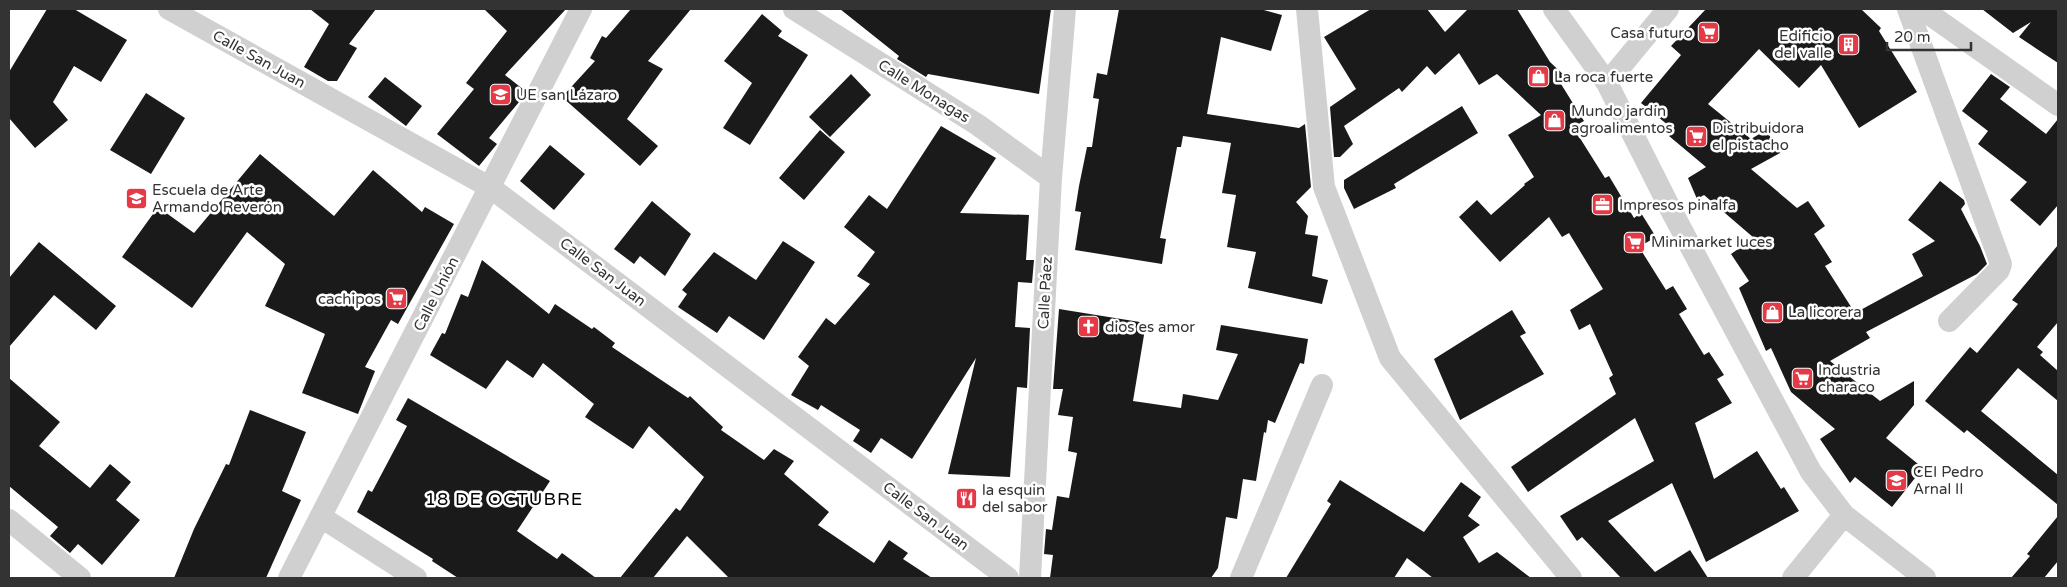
<svg xmlns="http://www.w3.org/2000/svg" width="2067" height="587" viewBox="0 0 2067 587" font-family="'Varela Round',sans-serif">
<style>
.building{fill:#1a1a1a}
.lines{fill:none;stroke-linecap:round;stroke-linejoin:round}
.minor{stroke:#d0d0d0;stroke-width:22}
.labels{text-anchor:middle;dominant-baseline:central;stroke-width:5;stroke-linejoin:round;paint-order:stroke}
.poi-label{font-size:15px;fill:#333;stroke:#fff;text-anchor:start}
.street-label{font-size:15px;fill:#333;stroke:#fff}
.quarter-label{font-size:18px;letter-spacing:1px;fill:#000;stroke:#fff}
</style>
<rect width="100%" height="100%" fill="#fff"/>
<path class="building" d="M47,9H74L127,40L101,82L74,66L53,102L68,120L35,148L9,118V72Z
M310,9H376L349,44L357,48L337,81H328L304,67L329,24Z
M484,9H566L505,75L524,90L519,102L489,138L497,144L479,166L437,134L474,89L466,83L507,31Z
M631,9H691L648,61L663,69L627,119L658,146L640,166L562,97L595,61L590,58L602,36L606,38Z
M840,9H1051L1039,94L928,74L926,77L897,59L899,56Z
M1119,9H1260L1282,15L1271,51L1221,37L1207,114L1299,128L1305,124L1311,187L1296,202L1308,216L1305,234L1318,236L1312,276L1328,280L1322,304L1248,288L1256,252L1227,247L1236,195L1222,193L1231,143L1183,136L1181,147H1177L1160,238L1166,239L1162,264L1075,250L1081,212L1075,211L1079,186L1087,147H1092L1099,99L1093,98L1097,73L1107,75Z
M1371,9H1427L1445,32L1468,9H1517L1550,62L1567,78L1561,84L1584,121L1573,127L1605,178L1609,176L1634,218L1641,213L1656,237L1639,247L1666,290L1673,286L1687,309L1679,314L1704,355L1709,352L1724,375L1717,379L1732,403L1695,423L1714,479L1757,451L1781,489L1784,487L1799,511L1706,562L1672,483L1608,521L1655,572L1690,550L1708,578H1621L1582,537L1577,541L1560,516L1654,461L1635,418L1528,492L1511,467L1616,394L1609,378L1613,375L1590,324L1579,330L1570,310L1603,289L1569,233L1562,237L1549,217L1500,262L1459,217L1477,200L1491,215L1525,185L1524,184L1534,177L1508,135L1541,115L1497,74L1479,85L1459,53L1435,75L1427,66L1402,92L1399,88L1344,126L1353,144L1340,157H1334L1330,107L1356,89L1324,37Z
M1706,9H1861L1881,28L1879,31L1917,92L1859,128L1821,65L1799,88L1759,49L1708,104L1751,139L1766,130L1780,153L1751,169L1797,208L1808,201L1825,226L1814,234L1832,262L1825,266L1855,313L1923,276L1912,254L1935,241L1908,220L1940,181L1964,200L1965,204L1961,209L1980,246L1987,264L1977,274L1866,332L1870,338L1830,361L1880,401L1914,381V405L1886,438L1923,468L1892,507L1855,477L1850,483L1820,439L1835,429L1791,392L1771,348L1766,351L1739,288L1749,281L1731,254L1754,238L1704,195L1697,199L1688,178L1706,167L1669,136L1674,130L1641,103L1681,55L1671,46Z
M1982,9H2058V63L2019,37L2031,22L2013,33Z
M762,14L782,31L778,36L808,55L750,145L723,128L752,83L724,61Z
M851,74L871,95L830,137L809,117Z
M1991,74L2010,87L2000,99L2046,134L2058,119V205L2040,226L2010,200L2027,182L1978,144L1988,131L1962,111Z
M385,77L422,106L406,126L368,97Z
M146,93L185,118L151,174L110,150Z
M1462,106L1478,133L1394,184L1396,188L1354,209L1344,188V180Z
M941,126L996,158L960,213L1029,215L1026,260H1034L1032,283L1018,282L1015,327L1030,328L1027,388L1017,387L1010,477L948,474L976,358L912,459L881,438L871,453L853,441L860,430L821,405L818,410L791,395L809,366L798,357L826,318L835,325L870,284L857,276L875,252L844,227L869,195L887,209Z
M820,130L845,152L804,200L779,178Z
M550,145L585,174L554,210L520,181Z
M260,154L334,216L373,170L422,212L425,207L454,224L398,324L391,320L365,367L375,371L358,414L302,393L325,334L265,306L285,264L247,232L192,308L122,257L158,207L194,233Z
M652,201L691,234L665,276L640,256L634,264L614,249Z
M783,241L815,262L764,340L729,316L717,333L678,307L687,294L682,290L714,252L756,280Z
M39,242L116,306L96,330L54,295L9,347V278Z
M2058,245V322L2037,347L2043,352L2040,355L2058,371V401L2018,368L1981,411L2058,475V505L1967,430L1964,433L1925,401L1970,347L1977,353L2018,304L2012,300Z
M482,260L549,314L555,304L592,329L594,327L615,343L612,347L688,398L690,396L723,427L721,430L764,460L774,449L794,461L784,474L829,512L818,525L874,563L889,540L908,553L903,559L932,578H729L687,536L653,578H620L676,508L680,511L704,477L649,426L633,449L585,417L594,404L543,363L533,378L507,360L486,389L430,355L442,333L445,334L461,294L468,297Z
M1059,309L1146,323L1133,401L1181,408L1183,394L1218,400L1238,354L1216,350L1221,325L1308,339L1304,364L1300,363L1275,423L1268,420L1266,433L1264,432L1256,481L1243,479L1237,519L1226,517L1218,568L1211,578H1050L1053,555L1044,554L1046,529L1052,530L1057,496L1069,498L1077,453L1068,451L1073,417L1058,415L1063,389H1053Z
M1512,310L1526,333L1520,336L1544,374L1460,420L1434,359Z
M9,378L60,422L39,446L90,488L110,464L131,482L116,500L140,520L102,565L78,544L70,553L50,536L58,527L9,486Z
M408,398L550,481L517,531L557,559L562,553L596,578H458L432,561L433,559L357,512L368,490L372,492L407,426L396,420Z
M250,410L306,432L282,491L301,500L266,578H174L194,529L226,464L229,465Z
M1340,480L1424,532L1461,482L1481,497L1468,516L1480,525L1463,537L1479,563L1497,552L1531,578H1433L1407,558L1394,578H1286L1331,504L1327,501Z
M2058,516V561L2044,578H2011L2030,556L2027,554Z"/>
<g class="lines">
<path class="minor" d="M169,9L491,188L1008,578
M794,9L978,125L1051,178
M1307,9L1324,187L1390,358L1571,578
M1554,9L1607,83L1671,210L1811,472L1844,515L1925,578
M1908,9L2001,264L1999,270L1949,321
M1922,9L2058,105
M1607,83L1668,9
M321,517L416,578
M9,520L80,578
M289,578L581,9
M1030,578L1051,178L1065,9
M1241,578L1322,385
M1793,578L1844,515"/>
</g>
<defs>
<symbol id="supermarket-square" viewBox="-11 -11 22 22"><rect x="-9" y="-9" width="18" height="18" rx="4" fill="#e63946" stroke="#fff"/><path d="M-6-5.5h2.5l.6 2H6L4.5 2H-2.5L-4.4-4H-6ZM-1.5 3.2a1.3 1.3 0 1 0 .1 0ZM3 3.2a1.3 1.3 0 1 0 .1 0Z" fill="#fff"/></symbol>
<symbol id="building-square" viewBox="-11 -11 22 22"><rect x="-9" y="-9" width="18" height="18" rx="4" fill="#e63946" stroke="#fff"/><path d="M-4-6H4V6H1V3H-1V6H-4ZM-2.5-4.3h1.7v1.8h-1.7ZM.8-4.3h1.7v1.8H.8ZM-2.5-1h1.7V.8h-1.7ZM.8-1h1.7V.8H.8Z" fill="#fff"/></symbol>
<symbol id="shop-square" viewBox="-11 -11 22 22"><rect x="-9" y="-9" width="18" height="18" rx="4" fill="#e63946" stroke="#fff"/><path d="M-5-2.5h2.3a2.7 3.5 0 0 1 5.4 0H5L5.5 6h-11ZM-1.5-2.5h3a1.5 2.3 0 0 0-3 0Z" fill="#fff"/></symbol>
<symbol id="school-square" viewBox="-11 -11 22 22"><rect x="-9" y="-9" width="18" height="18" rx="4" fill="#e63946" stroke="#fff"/><path d="M0-5L7-2L0 1L-7-2ZM-4 1L0 2.5L4 1V4Q0 6-4 4Z" fill="#fff"/></symbol>
<symbol id="university-square" viewBox="-11 -11 22 22"><rect x="-9" y="-9" width="18" height="18" rx="4" fill="#e63946" stroke="#fff"/><path d="M0-5L7-2L0 1L-7-2ZM-4 1L0 2.5L4 1V4Q0 6-4 4Z" fill="#fff"/></symbol>
<symbol id="office-square" viewBox="-11 -11 22 22"><rect x="-9" y="-9" width="18" height="18" rx="4" fill="#e63946" stroke="#fff"/><path d="M-6-3h4V-5.5h4V-3h4V5H-6ZM-1-4.5V-3h2v-1.5ZM-6 0V1H6V0Z" fill="#fff"/></symbol>
<symbol id="church-square" viewBox="-11 -11 22 22"><rect x="-9" y="-9" width="18" height="18" rx="4" fill="#e63946" stroke="#fff"/><path d="M-1.2-6h2.4v3.5h3.3v2.4h-3.3V6h-2.4V-.1h-3.3v-2.4h3.3Z" fill="#fff"/></symbol>
<symbol id="restaurant-square" viewBox="-11 -11 22 22"><rect x="-9" y="-9" width="18" height="18" rx="4" fill="#e63946" stroke="#fff"/><path d="M-5-6h1v4h1v-4h1v4h1v-4h1v5L-1.5 .5V6h-2V.5L-5-1ZM5-6V6H3V1.5H1.5Q1.5-4 5-6Z" fill="#fff"/></symbol>
</defs>
<g fill-rule="evenodd">
<use href="#supermarket-square" x="1696" y="20" width="25" height="25"/>
<use href="#building-square" x="1836" y="32" width="25" height="25"/>
<use href="#shop-square" x="1526" y="64" width="25" height="25"/>
<use href="#school-square" x="488" y="82" width="25" height="25"/>
<use href="#shop-square" x="1542" y="108" width="25" height="25"/>
<use href="#supermarket-square" x="1684" y="124" width="25" height="25"/>
<use href="#university-square" x="124" y="186" width="25" height="25"/>
<use href="#office-square" x="1590" y="192" width="25" height="25"/>
<use href="#supermarket-square" x="1622" y="230" width="25" height="25"/>
<use href="#supermarket-square" x="384" y="286" width="25" height="25"/>
<use href="#shop-square" x="1760" y="300" width="25" height="25"/>
<use href="#church-square" x="1076" y="314" width="25" height="25"/>
<use href="#supermarket-square" x="1790" y="366" width="25" height="25"/>
<use href="#school-square" x="1884" y="468" width="25" height="25"/>
<use href="#restaurant-square" x="954" y="486" width="25" height="25"/>
</g>
<g class="labels">
<g class="poi-label">
<text x="1693" y="33" text-anchor="end">Casa futuro</text>
<text x="1832" y="36" text-anchor="end">Edificio<tspan x="1832" dy="17">del valle</tspan></text>
<text x="1554" y="77">La roca fuerte</text>
<text x="516" y="95">UE san Lázaro</text>
<text x="1571" y="111">Mundo jardín<tspan x="1571" dy="17">agroalimentos</tspan></text>
<text x="1712" y="128">Distribuidora<tspan x="1712" dy="17">el pistacho</tspan></text>
<text x="152" y="190">Escuela de Arte<tspan x="152" dy="17">Armando Reverón</tspan></text>
<text x="1619" y="205">Impresos pinalfa</text>
<text x="1651" y="242">Minimarket luces</text>
<text x="381" y="299" text-anchor="end">cachipos</text>
<text x="1788" y="312">La licorera</text>
<text x="1105" y="327">dios es amor</text>
<text x="1818" y="370">Industria<tspan x="1818" dy="17">characo</tspan></text>
<text x="1913" y="472">CEI Pedro<tspan x="1913" dy="17">Arnal II</tspan></text>
<text x="982" y="490">la esquin<tspan x="982" dy="17">del sabor</tspan></text>
</g>
<g class="street-label">
<text transform="translate(259 59) rotate(29)">Calle San Juan</text>
<text transform="translate(924 91) rotate(32)">Calle Monagas</text>
<text transform="translate(603 272) rotate(37)">Calle San Juan</text>
<text transform="translate(1045 293) rotate(-87)">Calle Páez</text>
<text transform="translate(436 294) rotate(-63)">Calle Unión</text>
<text transform="translate(926 516) rotate(37)">Calle San Juan</text>
</g>
<g class="quarter-label">
<text x="504" y="499">18 DE OCTUBRE</text>
</g>
</g>
<rect width="2067" height="587" fill="none" stroke="#333333" stroke-width="20"/>
<path d="M1887 42v8h84v-8" fill="none" stroke="#333333" stroke-width="2.5"/>
<text x="1894" y="42" font-size="15" fill="#333333" stroke="#ffffff" stroke-width="4" paint-order="stroke">20 m</text>
</svg>
